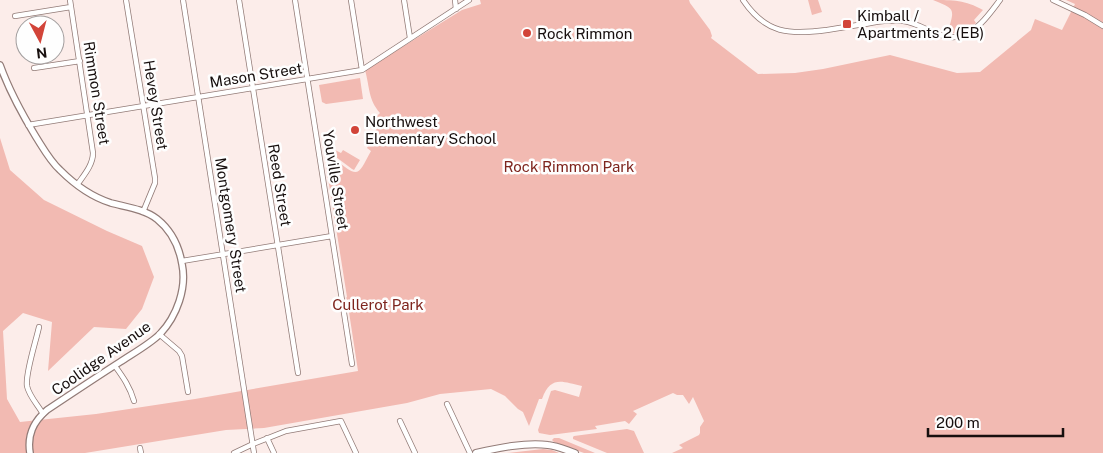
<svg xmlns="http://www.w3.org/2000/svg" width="1103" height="453" viewBox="0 0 1103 453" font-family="'Public Sans',sans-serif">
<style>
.green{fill:#f2bab2}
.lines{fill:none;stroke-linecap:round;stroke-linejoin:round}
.minor-casing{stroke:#927b77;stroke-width:6}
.tertiary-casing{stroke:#927b77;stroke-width:8}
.secondary-casing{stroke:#927b77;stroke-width:8}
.minor{stroke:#fff;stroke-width:4.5}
.tertiary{stroke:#fff;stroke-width:5.5}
.secondary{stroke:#fff;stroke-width:6}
.poi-dot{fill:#d24439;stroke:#fefefe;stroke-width:2}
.labels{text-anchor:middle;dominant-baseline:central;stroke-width:5;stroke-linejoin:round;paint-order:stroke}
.poi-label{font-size:15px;fill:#170f0e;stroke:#fefefe;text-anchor:start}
.street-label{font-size:15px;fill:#170f0e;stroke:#fefefe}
.park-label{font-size:15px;fill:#7e241d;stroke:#fefefe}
</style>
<rect width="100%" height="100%" fill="#fcedea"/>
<path class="green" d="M480,0H689L690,3L710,30L712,36L711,38L758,74L795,73L823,69L890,55L957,73L980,72L1031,30L1035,19L1062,30L1075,4L1066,0H1103V453H672L683,448L679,445L699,435L700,433V427L704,421L693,397L689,404L683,395H677L673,393L633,411L637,414L629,424L625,421L595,426L597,429L550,435L539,433L538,430L551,391L555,390L579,397L582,386C562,382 551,375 542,399H539L529,426L523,412L518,409L505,396L491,389L440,394L407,403L264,428L226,430L85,453H0V138L10,170L44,200L107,231L142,246L154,277L142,309L126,329L94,327L48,371L52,322L23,313L3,331L7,399L20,422L96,414L195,399L358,371L347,299L346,298L347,297L331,196L335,190H330L326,167L336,160C359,179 358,175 371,151L367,148L379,124L376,117L380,113C368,99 370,88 365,70L462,10L481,4Z
M808,0H818L822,12L812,15Z
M933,0C953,0 965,0 983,10L974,20L976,23C968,30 957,37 948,31C955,8 955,9 933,0Z
M360,78L363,99L326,104L322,102L319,85Z
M335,150L341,153L343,150L360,160L354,170L352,169L336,157Z
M627,429L634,431L644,453H607L573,439V437L574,436Z
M554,438H559L595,453H584L554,442L552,440Z
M543,449L552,450L559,453H507Z"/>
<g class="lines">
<defs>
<path id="minor" d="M70,0L93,153C93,165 84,175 77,185
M126,0L155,178V183L143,212
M183,0L254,453
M239,0L298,373
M295,0L352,364
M351,0L362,70
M404,0L410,38
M455,0L456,9
M743,0C766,34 789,35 827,30C839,28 852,26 864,24C877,22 890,19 903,21C922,23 941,42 961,36C978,31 990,13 1000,0
M1053,0L1085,15L1103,26
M15,16L71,7
M34,68L80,61
M28,125L362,70L469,0
M182,261L332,236
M39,327C36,341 25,374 27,386C29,396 38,405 43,414
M159,334L179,351L182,356L188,392
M115,366C123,377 130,387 134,401
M447,404L470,453
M400,421L415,453
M267,438L274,453
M140,448L141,453
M234,453L253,444L286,431L341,421L356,453"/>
<path id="tertiary" d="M0,65C9,90 22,114 36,137C43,148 50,161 60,170C74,184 92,197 111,203C126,207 144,209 157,219C172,231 179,246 182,264C187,288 177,316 160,334C150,344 132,354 120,362C95,378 71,394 47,410C33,422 27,435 30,453"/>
<path id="secondary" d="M476,453C498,448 526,442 548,445C557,446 566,450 575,453"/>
</defs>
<use href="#minor" class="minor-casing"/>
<use href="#tertiary" class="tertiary-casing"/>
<use href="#secondary" class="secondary-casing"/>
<use href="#minor" class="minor"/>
<use href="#tertiary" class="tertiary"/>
<use href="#secondary" class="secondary"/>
</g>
<g class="poi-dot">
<rect x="842" y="19" width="10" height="10" rx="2.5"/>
<circle cx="527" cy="33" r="5"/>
<circle cx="355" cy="130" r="5"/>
</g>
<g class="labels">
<g class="poi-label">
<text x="857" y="15">Kimball /<tspan x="857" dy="17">Apartments 2 (EB)</tspan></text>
<text x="537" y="33">Rock Rimmon</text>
<text x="365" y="121">Northwest<tspan x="365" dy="17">Elementary School</tspan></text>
</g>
<g class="street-label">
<text transform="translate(256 75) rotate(-9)">Mason Street</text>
<text transform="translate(97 93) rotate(81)">Rimmon Street</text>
<text transform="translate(156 105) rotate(81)">Hevey Street</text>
<text transform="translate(336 180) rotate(81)">Youville Street</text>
<text transform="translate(280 185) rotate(81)">Reed Street</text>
<text transform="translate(231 225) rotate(81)">Montgomery Street</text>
<text transform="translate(101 358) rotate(-35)">Coolidge Avenue</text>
</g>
<g class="park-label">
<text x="569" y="166">Rock Rimmon Park</text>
<text x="378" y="304">Cullerot Park</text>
</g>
</g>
<g transform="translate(40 40) rotate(173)"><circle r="24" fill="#fefefe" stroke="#a29e9e"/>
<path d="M0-4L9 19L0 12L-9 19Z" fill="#d24439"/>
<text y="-8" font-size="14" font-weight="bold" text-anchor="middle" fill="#170f0e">N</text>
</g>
<path d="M928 428v8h135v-8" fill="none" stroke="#170f0e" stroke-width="2.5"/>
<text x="936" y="428" font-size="15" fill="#170f0e" stroke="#fefefe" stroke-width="4" paint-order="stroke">200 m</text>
</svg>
